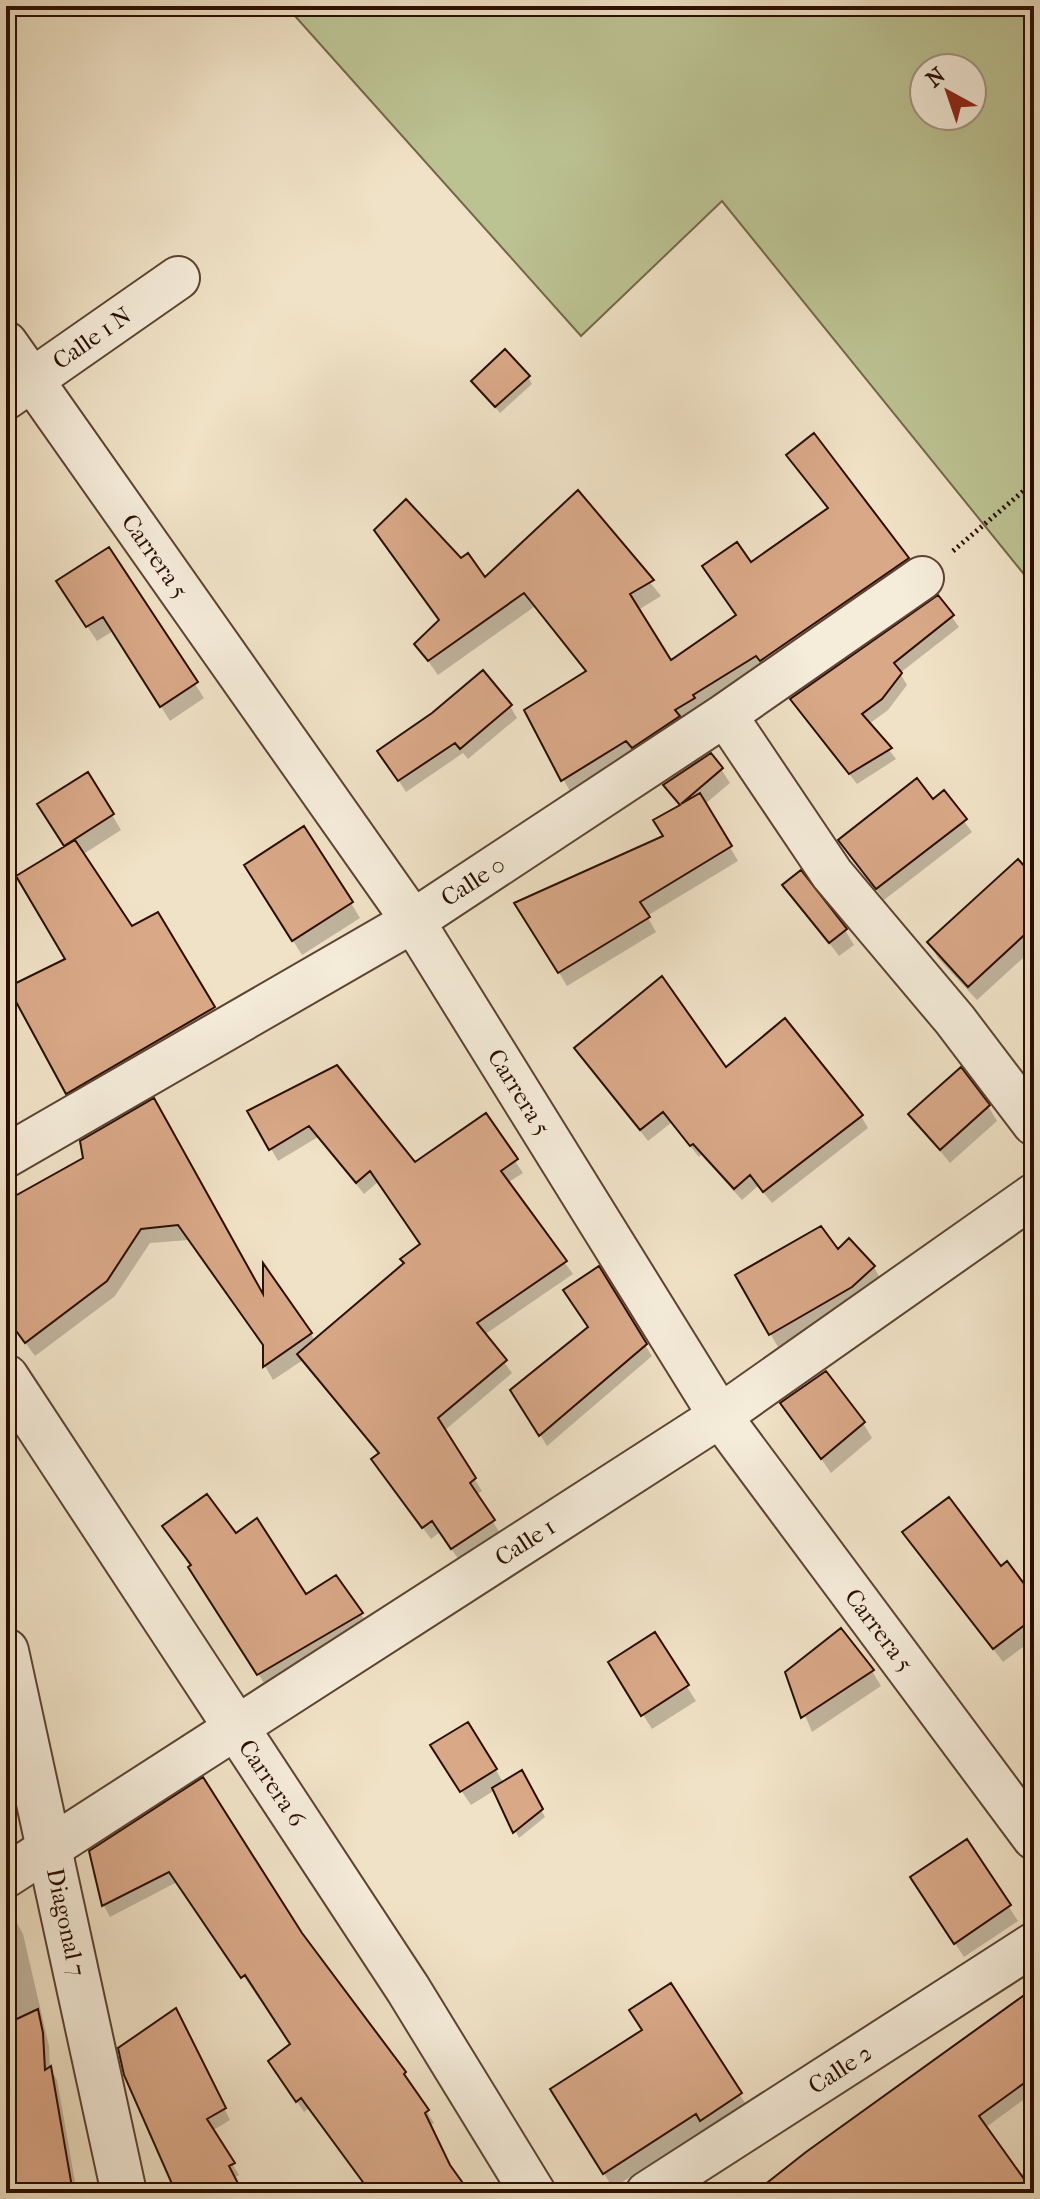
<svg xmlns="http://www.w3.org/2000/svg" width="1040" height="2199" viewBox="0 0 1040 2199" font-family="'IM FELL French Canon',serif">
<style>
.green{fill:#bcc393;stroke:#74684a;stroke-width:2;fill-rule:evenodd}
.shadow{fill:#0003}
.building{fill:#d9a887;stroke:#2b0e01;stroke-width:2}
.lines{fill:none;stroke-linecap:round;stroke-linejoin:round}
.minor-casing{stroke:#5c4332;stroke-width:46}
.tertiary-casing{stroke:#5c4332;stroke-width:48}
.path{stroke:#2b0e01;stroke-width:5;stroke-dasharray:2 4;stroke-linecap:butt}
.minor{stroke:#f5ecda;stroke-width:42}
.tertiary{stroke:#f5ecda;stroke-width:44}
.labels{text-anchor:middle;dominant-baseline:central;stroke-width:6;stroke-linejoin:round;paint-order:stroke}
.street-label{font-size:24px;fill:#2b0e01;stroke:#f5ecda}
</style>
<rect width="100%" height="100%" fill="#f0e2c6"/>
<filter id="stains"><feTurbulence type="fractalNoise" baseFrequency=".0025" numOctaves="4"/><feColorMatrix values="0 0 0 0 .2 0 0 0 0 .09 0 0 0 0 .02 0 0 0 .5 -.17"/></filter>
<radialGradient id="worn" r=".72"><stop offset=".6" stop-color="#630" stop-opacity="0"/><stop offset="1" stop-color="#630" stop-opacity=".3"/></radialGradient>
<path class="green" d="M286,6H1034V572L1027,578L722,201L581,336ZM924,68H972V116H924Z"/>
<path class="shadow" d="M528,377L532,384L500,413L473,381Z
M788,455L908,559L916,574L572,795L526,711L586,673L534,607L438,675L416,644L440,622L386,546L461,560L485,580L578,493L661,596L638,610L670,663L738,616L751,565L828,510Z
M108,549L204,698L170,721L113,631L97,641L67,596Z
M938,598L959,627L900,673L907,685L888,710L869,724L896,759L857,784L799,710Z
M510,706L517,718L468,759L463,753L406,792L387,763Z
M721,769L730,783L705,804L738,861L647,916L656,932L567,986L525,916L665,837L680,807L666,785Z
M943,793L972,832L884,900L841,841L932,801Z
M112,815L121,830L82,855L132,928L158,915L225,1028L79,1112L68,1093L66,847L48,819Z
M1034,880V948L977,1000L938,958L929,943Z
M255,881L351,903L360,918L302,955Z
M785,885L845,930L854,945L839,956Z
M577,1048L861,1116L868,1128L772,1203L758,1186L742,1200L701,1155L699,1157L671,1123L648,1141Z
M337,1068L414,1165L485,1116L523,1173L507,1183L573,1274L484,1335L512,1373L444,1431L482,1491L476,1495L500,1533L459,1560L440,1532L431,1539L381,1472L379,1455L303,1360L273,1380L265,1366V1348L189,1240L150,1243L115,1296L35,1356L6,1316V1203L85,1159L153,1101L265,1301L311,1334L315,1341L406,1264L422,1245L378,1182L364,1194L318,1137L278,1161L250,1112Z
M988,1106L997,1121L950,1163L911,1115Z
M837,1252L874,1267L881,1280L859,1300L778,1347L737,1276Z
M598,1269L652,1356L547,1446L513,1391L590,1328Z
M783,1404L863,1423L872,1438L831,1473Z
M165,1527L235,1536L306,1597L361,1614L371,1631L269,1691Z
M947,1588L1034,1600V1639L1003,1662Z
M654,1635L696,1701L652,1729L619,1677Z
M872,1671L881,1686L812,1732L787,1673Z
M441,1761L496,1770L504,1784L522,1773L545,1817L519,1838L495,1790L471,1805Z
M203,1780L300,1934L404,2074L434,2123L430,2126L452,2171L468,2193H345L363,2182L309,2108L304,2112L277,2073L292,2045L177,1882L110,1917L104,1906L91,1852Z
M966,1842L1018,1921L964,1957L921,1892Z
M17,1923L23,1934L49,2046L50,2068L57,2080L77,2193H6V1928Z
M670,1986L749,2109L710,2134L706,2128L613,2188L561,2105L644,2031Z
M1034,1989V2092L985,2128L1020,2175L1034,2165V2193H757Z
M181,2021L230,2120L212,2131L239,2175L234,2178L241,2193H177Z"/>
<path class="building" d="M505,349L530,376L495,407L471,381Z
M814,433L909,558L760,661L756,656L693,695L695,698L675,710L680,716L632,748L626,741L561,781L524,710L586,671L524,593L428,661L414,644L439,620L374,530L406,499L461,558L468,553L485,577L578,490L654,580L630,594L671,660L736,615L702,566L737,542L751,562L828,508L786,455Z
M109,547L198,682L160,707L103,617L86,627L56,581Z
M938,595L954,615L894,663L902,673L882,699L862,714L892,748L849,774L790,699Z
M483,670L512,705L460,749L455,743L398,781L377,751L432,713Z
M711,753L723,768L681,804L700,793L732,846L640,902L650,917L558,973L514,903L663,836L653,820L680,805L663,785Z
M88,772L114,814L64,846L37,804Z
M917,778L933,799L944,790L967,819L876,889L838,840Z
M304,826L353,902L292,941L244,865Z
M75,840L132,926L158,912L215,1007L66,1094L8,987L65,959L16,876Z
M1018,859L1034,877V926L968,987L927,942Z
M801,870L847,929L829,943L782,885Z
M662,976L726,1067L785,1018L863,1115L763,1192L750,1175L734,1189L693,1144L690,1146L663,1112L640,1130L574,1048Z
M337,1065L415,1162L486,1113L518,1159L501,1171L567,1261L477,1323L507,1360L438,1418L476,1478L470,1483L495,1520L451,1549L432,1521L422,1528L371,1459L379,1453L297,1354L404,1263L400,1259L420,1244L370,1171L356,1183L309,1126L269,1150L247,1111Z
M961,1067L990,1105L940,1150L908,1114Z
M154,1098L263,1294V1263L312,1333L263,1367V1345L178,1225L141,1229L107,1281L25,1343L6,1317V1201L83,1158L80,1141Z
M821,1226L838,1249L849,1238L875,1266L852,1287L769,1335L735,1275Z
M599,1266L647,1344L539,1436L510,1390L588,1327L563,1290Z
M826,1371L865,1422L821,1459L780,1403Z
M207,1494L236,1533L257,1518L306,1594L336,1575L363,1613L257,1675L188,1567L191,1565L162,1526Z
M949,1497L1001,1566L1007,1561L1034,1597V1618L993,1649L902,1532Z
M841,1628L874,1670L801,1718L785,1672Z
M655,1632L689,1685L641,1716L608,1662Z
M468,1722L497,1769L460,1792L430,1745Z
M522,1770L543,1809L513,1833L492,1788Z
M203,1777L302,1933L406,2072L404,2074L429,2110L425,2113L450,2165L470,2193H371L301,2098L296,2102L268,2061L290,2044L245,1975L241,1978L169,1872L102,1906L89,1851Z
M967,1839L1011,1905L954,1944L910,1877Z
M671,1983L742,2093L700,2121L696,2114L603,2174L550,2089L642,2030L629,2010Z
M1034,1988V2076L979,2116L1034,2193H754L806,2152Z
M176,2008L226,2108L207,2119L235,2163L229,2166L243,2193H176L124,2075L118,2048Z
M38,2009L43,2033L45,2070L51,2066L73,2193H6V2024Z"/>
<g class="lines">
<defs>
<path id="minor" d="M6,343L413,921L720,1416L1034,1838
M6,398L178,278
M725,715L832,874L955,1020L1034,1124
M6,1156L413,921L725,715L922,578
M6,1876L720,1416L1034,1195
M647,2193L1034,1944"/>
<path id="tertiary" d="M6,1377L408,1989L533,2193
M6,1651L124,2193"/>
</defs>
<use href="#minor" class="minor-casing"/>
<use href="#tertiary" class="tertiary-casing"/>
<path class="path" d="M953,551L1034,482"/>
<use href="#minor" class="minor"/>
<use href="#tertiary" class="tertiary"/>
</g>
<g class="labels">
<g class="street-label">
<text transform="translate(92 338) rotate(-35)">Calle 1 N</text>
<text transform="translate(155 556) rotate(55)">Carrera 5</text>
<text transform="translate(473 881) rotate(-33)">Calle 0</text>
<text transform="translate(519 1092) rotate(58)">Carrera 5</text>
<text transform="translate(525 1542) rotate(-33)">Calle 1</text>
<text transform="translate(879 1630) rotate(53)">Carrera 5</text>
<text transform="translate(272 1783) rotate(56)">Carrera 6</text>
<text transform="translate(66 1922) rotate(78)">Diagonal 7</text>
<text transform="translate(840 2069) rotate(-33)">Calle 2</text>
</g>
</g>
<rect width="1040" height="2199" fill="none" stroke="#f0e2c6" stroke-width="32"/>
<rect x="8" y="8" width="1024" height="2183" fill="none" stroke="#2b0e01" stroke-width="4"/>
<rect x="16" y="16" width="1008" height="2167" fill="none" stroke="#2b0e01" stroke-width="2"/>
<g transform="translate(948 92) rotate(320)"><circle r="38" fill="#f5ecda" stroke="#a49383" stroke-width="2"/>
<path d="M0-6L14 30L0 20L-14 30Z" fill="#8f2418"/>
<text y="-12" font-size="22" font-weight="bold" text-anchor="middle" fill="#2b0e01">N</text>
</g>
<rect width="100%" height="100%" filter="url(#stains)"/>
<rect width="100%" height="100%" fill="url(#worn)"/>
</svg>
